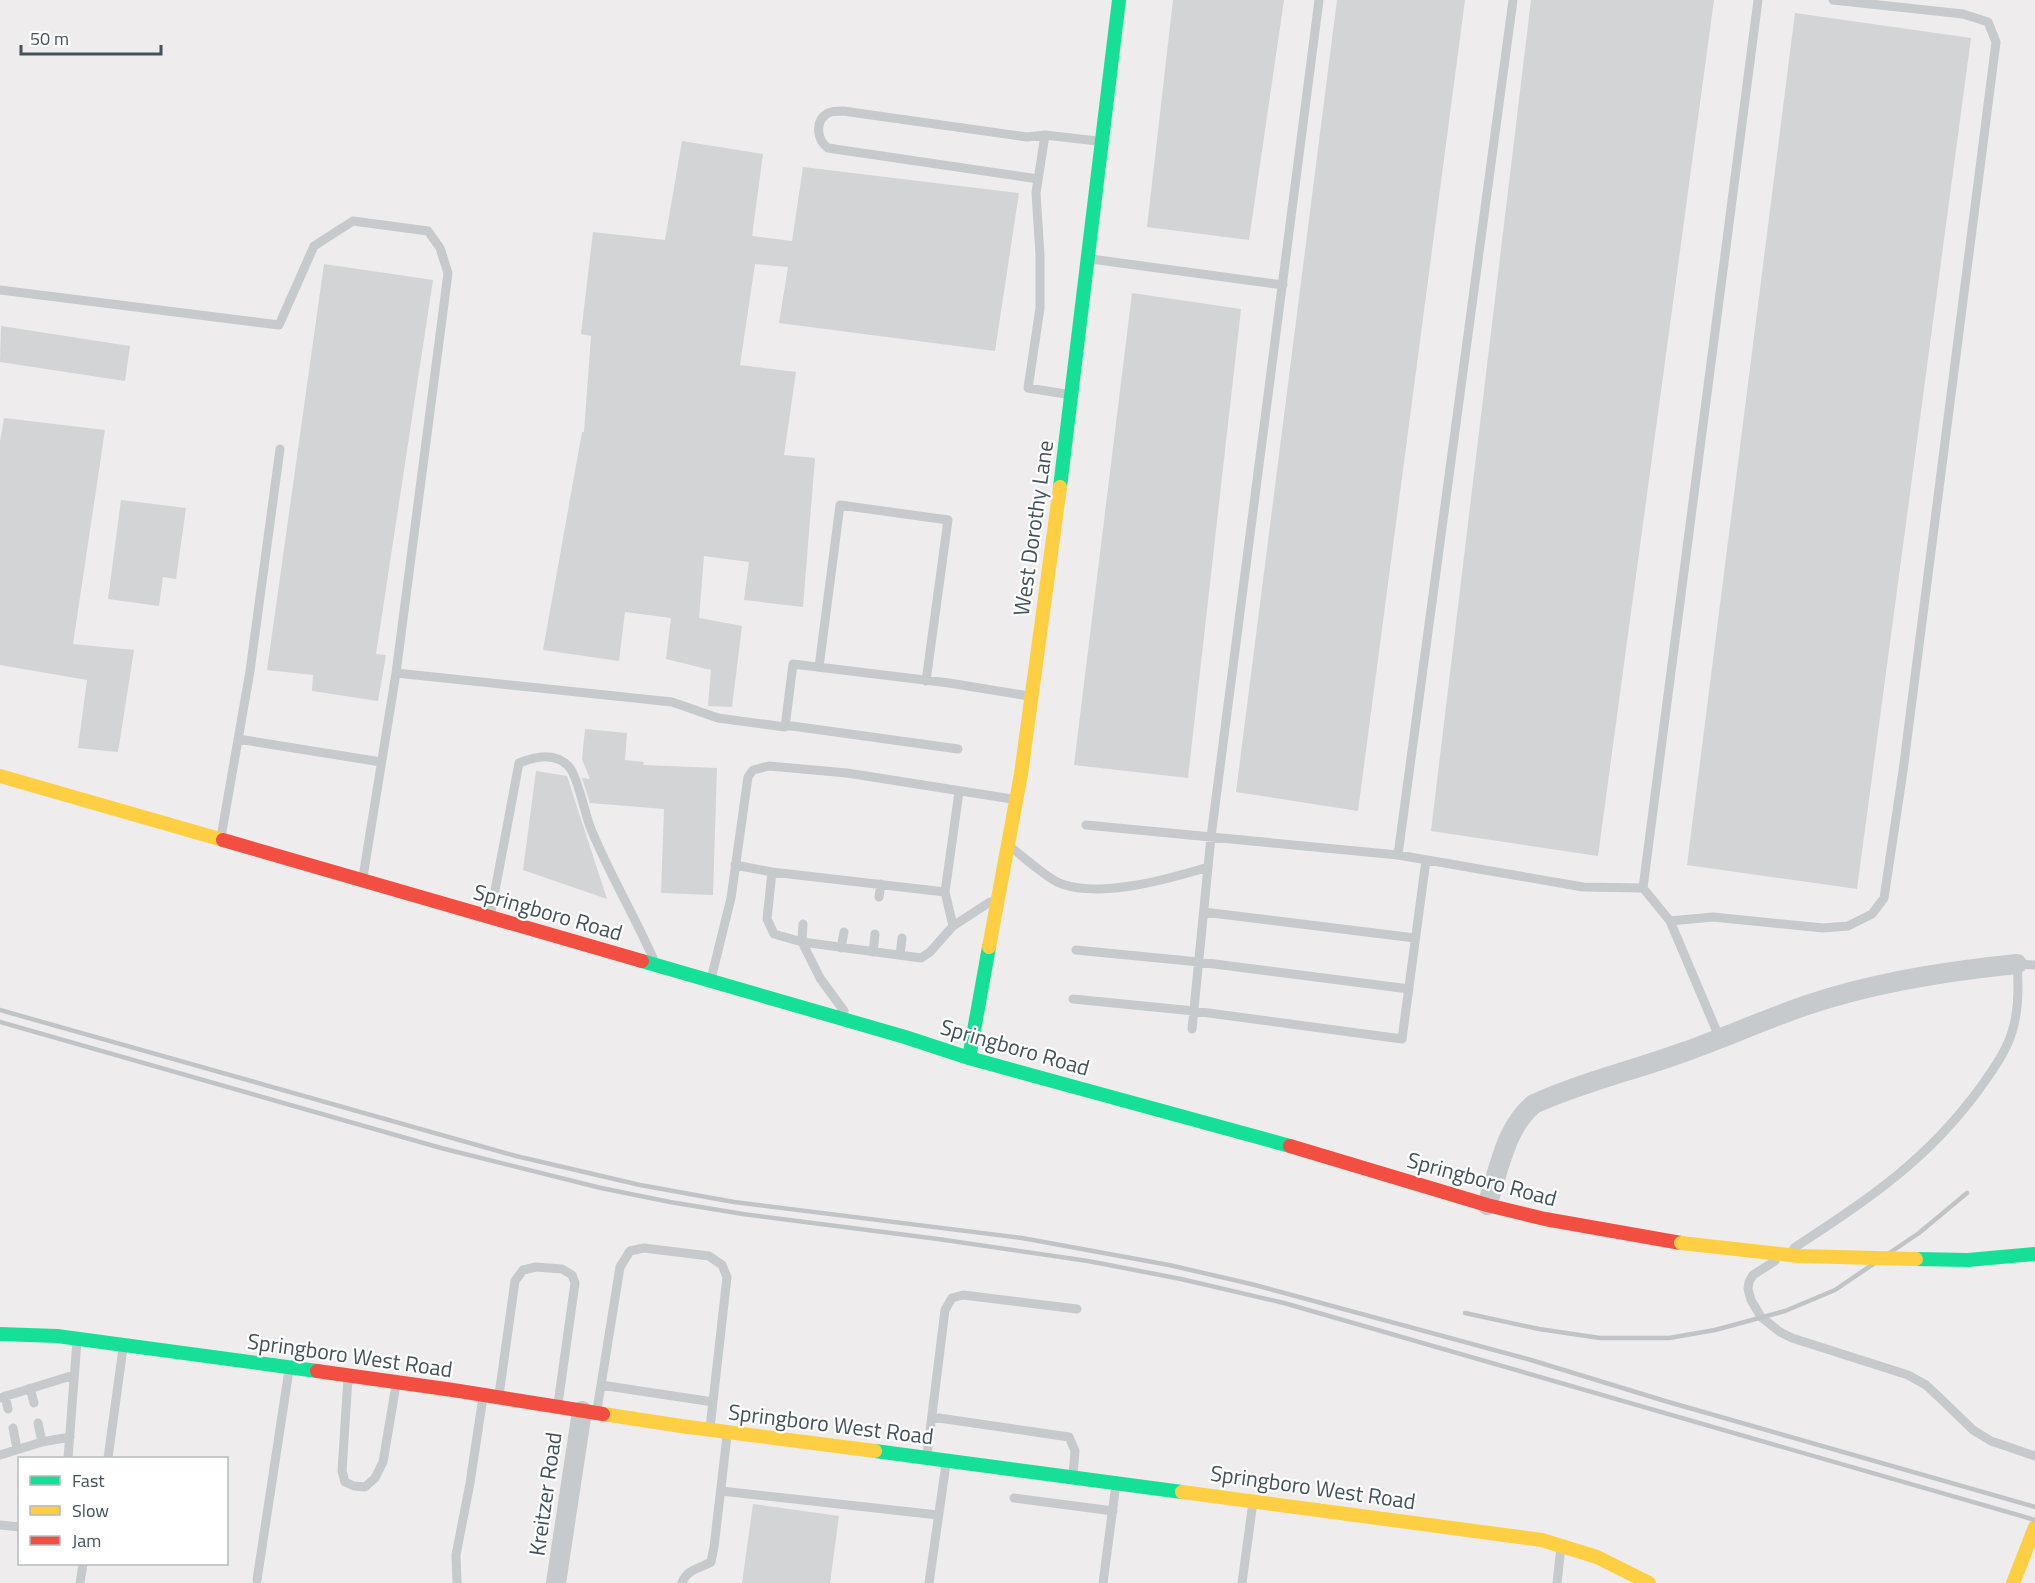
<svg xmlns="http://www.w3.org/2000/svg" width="2035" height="1583" viewBox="0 0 2035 1583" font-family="'Titillium Web',sans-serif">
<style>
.building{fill:#d3d4d6}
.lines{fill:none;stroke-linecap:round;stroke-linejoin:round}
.lane{stroke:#c6cacc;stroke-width:9}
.street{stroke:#c6cacc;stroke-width:20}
.fast{stroke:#16e098;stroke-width:14}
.slow{stroke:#ffcf43;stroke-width:14}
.jam{stroke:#f24e42;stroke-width:14}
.rail{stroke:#c1c4c6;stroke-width:4.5}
.slow-bridge{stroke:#ffcf43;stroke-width:14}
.labels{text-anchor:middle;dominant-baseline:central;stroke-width:4.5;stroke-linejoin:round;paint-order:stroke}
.street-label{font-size:22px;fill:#43535a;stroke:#fff}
</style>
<rect width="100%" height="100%" fill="#eeeced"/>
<path class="building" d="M1173,0H1284L1249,240L1147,227Z
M1337,0H1465L1358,811L1236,792Z
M1531,0H1714L1598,856L1431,831Z
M1795,13L1971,38L1857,889L1687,865Z
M682,141L763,154L752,236L792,241L803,167L1019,193L995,351L779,323L788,267L755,264L740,365L796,372L784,455L815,458L803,607L744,600L749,562L704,556L699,618L742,626L732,707L708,706L711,670L666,659L671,618L625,612L619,661L543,650L582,432H584L591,336L581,334L593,232L665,240Z
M324,264L433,280L376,654L386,655L378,701L312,691L313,675L267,670Z
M1132,293L1241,309L1188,778L1074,765Z
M1,326L130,346L125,381L0,362Z
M4,418L105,430L73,644L134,650L118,752L78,748L87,680L0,665V441Z
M121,500L186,508L176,579L163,577L159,606L108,599Z
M585,729L627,733L625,760L644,762L643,765L717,768L713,895L661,893L664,809L590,803L582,778L590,779L582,759Z
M536,771L567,776L607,899L523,870Z
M753,1504L839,1516L830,1583H742Z"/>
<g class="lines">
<path class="lane" d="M1038,179L828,148C817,140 814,121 828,113C832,111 839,111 843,111L1027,137L1045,135
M1091,259L1283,285
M0,290L279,325L314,246L353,221L428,231L440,248L448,273L396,673
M1066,394L1028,388L1040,308V255L1036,193L1045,135L1097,141
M819,667L840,505L948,520L926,681
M785,725L958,749
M238,739L381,762
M1086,825L1398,855L1583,887L1643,888
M221,837L250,671L280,449
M1013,849C1025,858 1049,880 1062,884C1102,898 1169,879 1208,867
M1398,855L1513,0
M735,865L772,872L945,892L953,926
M772,872L767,919L774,934L802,942L921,958L930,952L953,926L990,902
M363,877L396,673L672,702L718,718L785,727L793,664L949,683L1029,696
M945,892L959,792
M879,897L881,884
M491,912L519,763C536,756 557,752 570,768C578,778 585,815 591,829C609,873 634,915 653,958
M1204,912L1415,938
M1670,921L1713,917L1823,928L1848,926L1872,914L1884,898L1903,771L1996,42L1988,22L1963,14L1833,0
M803,924L802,942L820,978L844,1011
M841,948L844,932
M1076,950L1199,962L1409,989
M873,952L875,934
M900,955L902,938
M712,975L731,898L748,777L753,770L769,766L847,773L1012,799
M1073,999L1194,1011L1402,1039L1426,860
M1192,1029L1211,837L1319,0
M1720,1039L1670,921L1643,888L1758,0
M1794,1248C1867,1200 1927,1161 1980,1088C1992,1071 2006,1052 2012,1032C2019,1010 2019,988 2017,964L2035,965
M1775,1261L1753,1275L1749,1282L1748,1289L1751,1300L1761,1317L1780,1332L1792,1338L1908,1375L1926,1385L1941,1399L1973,1430L1991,1441L2035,1456
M348,1378L342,1471L345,1482L354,1486L365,1487L375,1478L383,1462L396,1385
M601,1385L713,1402
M30,1388L34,1403
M499,1395L515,1281L523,1270L536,1267L562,1269L572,1275L575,1283L558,1404
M5,1396L8,1409
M0,1398L74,1375
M597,1410L620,1267L630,1251L644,1248L709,1256L722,1265L727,1277L710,1428
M932,1417L1069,1437L1075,1451L1073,1475
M38,1423L42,1442
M13,1428L17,1449
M0,1455L42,1442L70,1437
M927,1455L945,1310L952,1298L963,1295L1077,1309
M68,1458L77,1341
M108,1458L123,1348
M721,1491L938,1515
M1014,1498L1113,1511
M0,1525L20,1527
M257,1580L289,1370
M80,1583L83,1564
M457,1583L456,1555L470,1483L483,1397
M682,1583C687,1569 699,1569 711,1562L714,1547L727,1436
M929,1583L946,1464
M1103,1583L1116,1484
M1242,1583L1253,1502
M1557,1583L1561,1547"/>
<path class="street" d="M1487,1205C1499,1171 1505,1127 1534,1104C1582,1082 1635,1070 1684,1052C1726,1037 1766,1019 1807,1005C1875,982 1946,971 2017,964
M556,1583L582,1411"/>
<path class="fast" d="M1060,487L1119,0
M642,961L905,1037L969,1058L989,947
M969,1058L1290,1146
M1916,1259L1968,1260L2035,1254
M0,1334L57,1336L317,1371
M875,1451L1182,1492"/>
<path class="slow" d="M0,776L223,840
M989,947L1021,774L1060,487
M603,1414L681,1426L875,1451
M1182,1492L1542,1540L1597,1557L1649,1583
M2013,1583L2035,1527"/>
<path class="jam" d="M223,840L642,961
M1290,1146L1487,1205L1545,1219L1681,1243
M317,1371L453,1390L603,1414"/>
<path class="rail" d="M0,1010L516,1156L640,1185L734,1202L1022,1238L1169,1265L1251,1284L1531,1360L1665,1401L2035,1507
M0,1022L441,1148L601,1188L670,1202L743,1214L938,1239L1088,1261L1181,1279L1284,1303L2035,1520
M1465,1313L1539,1329L1600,1338H1669L1715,1330L1785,1311L1835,1290L1919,1233L1967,1193"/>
<path class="slow-bridge" d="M1681,1243L1798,1256L1916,1259"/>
</g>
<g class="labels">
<g class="street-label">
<text transform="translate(1033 528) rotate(-82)">West Dorothy Lane</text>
<text transform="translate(548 912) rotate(16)">Springboro Road</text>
<text transform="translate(1015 1047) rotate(16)">Springboro Road</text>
<text transform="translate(1482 1179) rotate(15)">Springboro Road</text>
<text transform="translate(350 1355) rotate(8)">Springboro West Road</text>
<text transform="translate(831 1424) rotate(7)">Springboro West Road</text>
<text transform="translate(1313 1487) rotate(8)">Springboro West Road</text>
<text transform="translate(545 1494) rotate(-82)">Kreitzer Road</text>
</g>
</g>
<rect x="18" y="1457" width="210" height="108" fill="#ffffff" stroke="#b4babd" stroke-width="1.5"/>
<rect x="30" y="1476" width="30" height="9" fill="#16e098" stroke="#b4babd" stroke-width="1.5"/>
<text x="72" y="1487" font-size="18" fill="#43535a">Fast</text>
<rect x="30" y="1506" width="30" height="9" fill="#ffcf43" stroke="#b4babd" stroke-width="1.5"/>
<text x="72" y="1517" font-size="18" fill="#43535a">Slow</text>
<rect x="30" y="1536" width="30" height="9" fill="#f24e42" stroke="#b4babd" stroke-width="1.5"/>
<text x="72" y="1547" font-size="18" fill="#43535a">Jam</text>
<path d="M21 45v9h140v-9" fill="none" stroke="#43535a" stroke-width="3"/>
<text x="30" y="45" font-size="18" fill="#43535a" stroke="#ffffff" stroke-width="4.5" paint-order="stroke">50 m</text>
</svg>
